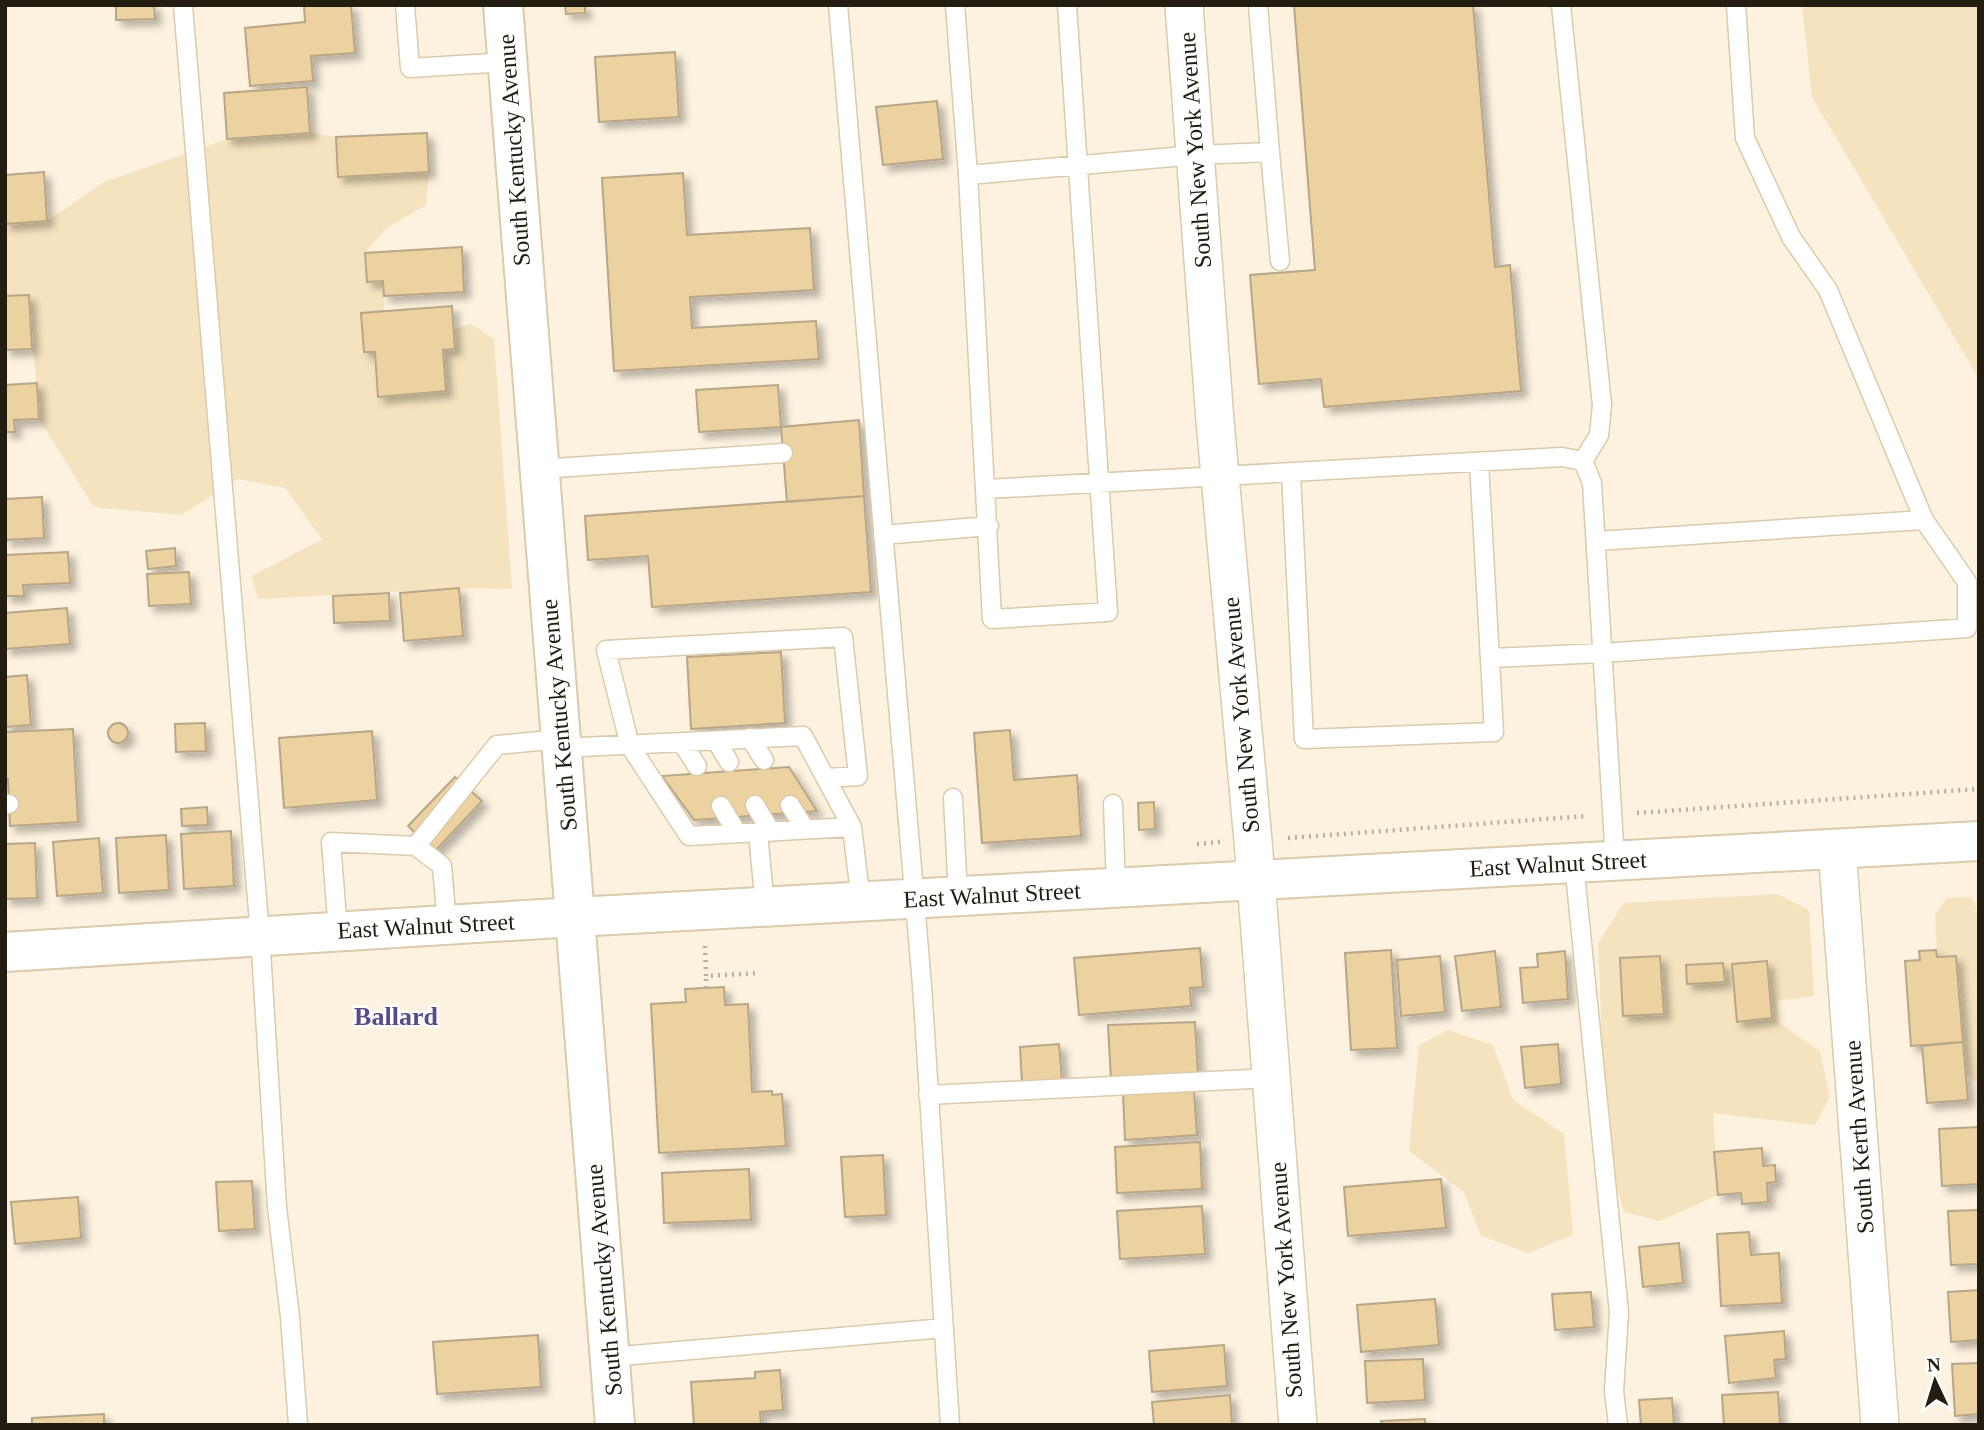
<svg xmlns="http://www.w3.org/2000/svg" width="1984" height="1430" viewBox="0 0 1984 1430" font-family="'Times New Roman',serif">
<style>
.green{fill:#f5e2be}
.building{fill:#edd2a1;stroke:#b7a688;stroke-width:2;filter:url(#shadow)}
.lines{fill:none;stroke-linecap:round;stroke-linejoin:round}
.service-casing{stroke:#dbcaab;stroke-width:21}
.minor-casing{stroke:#dbcaab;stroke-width:40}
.tertiary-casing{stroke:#dbcaab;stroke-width:42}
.secondary-casing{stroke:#dbcaab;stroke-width:42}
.path{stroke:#b8af9e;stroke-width:4.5;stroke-dasharray:2 5;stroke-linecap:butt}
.service{stroke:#fff;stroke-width:18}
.minor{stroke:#fff;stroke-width:37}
.tertiary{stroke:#fff;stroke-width:38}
.secondary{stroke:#fff;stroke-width:38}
.labels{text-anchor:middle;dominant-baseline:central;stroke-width:5;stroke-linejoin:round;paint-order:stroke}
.street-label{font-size:24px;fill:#231d11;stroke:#fff}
.neighbourhood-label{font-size:26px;font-weight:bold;fill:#594a89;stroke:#fff}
</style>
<defs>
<filter id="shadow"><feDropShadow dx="6" dy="6" stdDeviation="3.5" flood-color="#0004"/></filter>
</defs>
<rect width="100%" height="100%" fill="#fdf2df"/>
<path class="green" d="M1802,5H1979V379L1812,97Z
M310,133L336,137L338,177L429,172L426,205L386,228L365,253L367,281H383L384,311L361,313L364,352H375L378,396L446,391L443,350L454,329L471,324L494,339L512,589L459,588L258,599L252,576L322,539L285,488L238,479L181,515L94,507L39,419L29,295L5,296V224L47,221L104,182L227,139Z
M1777,894L1809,910L1814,996L1777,1001L1779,1023L1820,1051L1830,1097L1815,1125L1713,1113L1718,1195L1660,1221L1624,1212L1601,1133L1603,1066L1598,943L1624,903Z
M1972,897L1979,916V1085L1966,1073L1956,956L1937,957L1935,914L1947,898Z
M1448,1030L1493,1045L1513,1100L1564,1134L1573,1235L1528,1253L1481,1236L1464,1192L1409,1151L1419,1045Z"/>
<path class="building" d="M116,5H154L155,19L116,20Z
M304,5H351L355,53L311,56L313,81L250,86L245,28L305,22Z
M565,5H585V13L566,14Z
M1294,5H1473L1495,267L1510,265L1521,391L1324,407L1321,379L1259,384L1250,275L1315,270Z
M675,52L679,117L599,122L595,57Z
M307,87L310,133L227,139L224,93Z
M937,101L943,159L883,165L876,107Z
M427,133L429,172L338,177L336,137Z
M44,172L47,221L5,224V175Z
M683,173L687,235L810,228L814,290L690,297L692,328L816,321L819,359L614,371L602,178Z
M462,247L464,292L384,296L383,281L367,282L365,253Z
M29,295L32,349L5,350V296Z
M452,306L455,349L443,350L446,391L378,397L375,352H364L361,313Z
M37,383L39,419L14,420L15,432H5V385Z
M778,385L781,427L699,432L696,390Z
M859,420L864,496L787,502L781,427Z
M864,496L871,592L652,607L648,556L588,560L585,516Z
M42,497L44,538L5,540V499Z
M175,548L176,566L148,569L146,551Z
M68,552L70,583L23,585L24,596H5V555Z
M189,572L191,604L149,606L147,574Z
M459,588L463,636L404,641L400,593Z
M389,593L390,621L334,623L333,596Z
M67,608L70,644L5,649V613Z
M781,652L785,723L691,729L687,657Z
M27,675L31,725L5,727V677Z
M205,723L206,751L176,752L175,724Z
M108 733a10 10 0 1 1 20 0a10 10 0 1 1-20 0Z
M73,729L78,822L10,826L8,779H5V732Z
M1010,730L1014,780L1077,775L1081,836L982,843L974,733Z
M372,731L377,800L284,808L279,738Z
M789,767L817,811L694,820L662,776Z
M455,777L482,801L435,851L408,826Z
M1154,802L1155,829L1139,830L1138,803Z
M207,807L208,825L182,826L181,809Z
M231,831L234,886L184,889L181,834Z
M166,835L169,890L119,893L116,838Z
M99,838L103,893L57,896L53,842Z
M35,843L37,898L5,899V844Z
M1200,948L1203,987L1190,988L1191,1006L1079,1015L1074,958Z
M1391,950L1397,1048L1351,1050L1345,953Z
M1936,950L1937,957L1956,956L1963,1042L1911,1046L1905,961L1920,960L1919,951Z
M1495,951L1501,1007L1462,1011L1455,956Z
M1565,951L1568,999L1523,1003L1520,968L1538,967L1537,954Z
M1440,956L1445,1012L1401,1016L1397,960Z
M1660,956L1664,1014L1623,1016L1620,958Z
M1767,961L1772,1018L1737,1022L1732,964Z
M1723,963L1725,982L1687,984L1686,965Z
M724,987L725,1005L748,1004L752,1092L772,1091V1095L782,1094L786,1146L659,1153L651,1004L686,1002L685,989Z
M1195,1022L1198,1075L1111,1079L1108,1025Z
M1963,1042L1968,1100L1927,1103L1922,1046Z
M1059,1044L1062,1081L1022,1083L1020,1047Z
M1558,1044L1561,1084L1525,1088L1521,1047Z
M1194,1090L1197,1135L1125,1140L1123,1094Z
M1979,1127V1184L1942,1186L1939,1129Z
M1200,1142L1202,1189L1117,1193L1115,1147Z
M1762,1148L1763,1166L1775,1165L1776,1182L1767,1183L1768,1202L1742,1204L1741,1193L1718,1195L1714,1152Z
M883,1155L886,1215L845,1217L841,1157Z
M749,1169L751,1220L664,1223L662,1173Z
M1441,1179L1446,1228L1348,1236L1344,1187Z
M252,1181L255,1229L219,1231L216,1182Z
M78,1197L81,1238L15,1244L11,1202Z
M1202,1206L1205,1254L1120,1259L1117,1211Z
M1979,1210V1264L1951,1265L1948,1211Z
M1749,1232L1751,1255L1779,1253L1782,1303L1721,1306L1717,1234Z
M1679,1243L1683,1283L1643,1287L1639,1247Z
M1979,1290V1340L1951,1342L1948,1292Z
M1591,1292L1594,1327L1555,1330L1552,1294Z
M1435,1299L1439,1345L1361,1352L1357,1305Z
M1784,1331L1786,1359L1774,1360L1776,1378L1729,1383L1725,1336Z
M538,1335L541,1387L437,1394L433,1342Z
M1224,1345L1227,1386L1152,1392L1149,1351Z
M1423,1359L1425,1400L1367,1403L1365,1361Z
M1979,1363V1414L1955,1416L1952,1364Z
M780,1370L783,1410L760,1412L761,1425H694L691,1382L755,1378V1372Z
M1778,1392L1780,1425H1724L1722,1395Z
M1230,1395L1232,1425H1154L1152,1402Z
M1672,1398L1674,1425H1641L1639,1400Z
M104,1414V1425H32V1418Z
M1425,1419V1425H1382L1381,1421Z"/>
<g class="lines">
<defs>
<path id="service" d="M183,5L260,935L277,1207L290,1317L298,1425
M405,5L410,68L507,62
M838,5L922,985L950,1425
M955,5L968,175L992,619L1108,612L1067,5
M1561,5L1602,405L1599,435L1583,461
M1270,152L1280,261
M968,175L1196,155L1270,152L1258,5
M539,469L783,453
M1291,473L1304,739L1494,732L1479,462
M987,489L1562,457L1583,461L1592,483L1615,860
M883,535L989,526
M1596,541L1924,520
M1490,658L1603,653L1967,628V582L1924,520L1828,290L1791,237L1745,138L1736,5
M750,738L764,760
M717,742L729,762
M682,743L697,766
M561,748L803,736L852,827L861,902
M826,778L858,776L843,637L606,650L630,746L689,836L852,827
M953,798L958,896
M5,804H9
M1113,804L1116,888
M755,805L771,832
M790,805L805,829
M721,806L737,833
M758,833L765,907
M416,846L442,866L447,924
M1574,863L1619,1312L1614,1391L1618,1425
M338,931L331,842L416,846L497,745L560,739
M928,1095L1271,1078
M610,1357L944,1328"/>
<path id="minor" d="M1184,5L1215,421L1253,841L1298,1425
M1837,849L1880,1425"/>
<path id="tertiary" d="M503,5L615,1425"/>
<path id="secondary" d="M5,952L575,917L1979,841"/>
</defs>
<use href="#service" class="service-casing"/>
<use href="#minor" class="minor-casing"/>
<use href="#tertiary" class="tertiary-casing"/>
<use href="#secondary" class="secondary-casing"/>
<path class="path" d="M1637,813L1979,789
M1288,838L1587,816
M1197,844L1220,842
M705,946L706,976L759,973
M706,988V976"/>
<use href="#service" class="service"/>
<use href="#minor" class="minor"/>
<use href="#tertiary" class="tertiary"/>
<use href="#secondary" class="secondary"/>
</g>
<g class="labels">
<g class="street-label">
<text transform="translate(514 150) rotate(-94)">South Kentucky Avenue</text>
<text transform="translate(1195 150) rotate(-94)">South New York Avenue</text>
<text transform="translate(559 715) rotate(-95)">South Kentucky Avenue</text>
<text transform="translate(1241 715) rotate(-95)">South New York Avenue</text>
<text transform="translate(1558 864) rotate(-3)">East Walnut Street</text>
<text transform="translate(992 895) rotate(-3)">East Walnut Street</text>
<text transform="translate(426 926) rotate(-3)">East Walnut Street</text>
<text transform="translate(1859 1137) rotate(-94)">South Kerth Avenue</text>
<text transform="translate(604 1280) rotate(-95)">South Kentucky Avenue</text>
<text transform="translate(1286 1280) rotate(-94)">South New York Avenue</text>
</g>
<g class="neighbourhood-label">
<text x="396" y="1016">Ballard</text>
</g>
</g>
<rect width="1984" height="1430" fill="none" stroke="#231d11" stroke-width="14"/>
<g transform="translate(1935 1381) rotate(356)" stroke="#ffffff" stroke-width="5" paint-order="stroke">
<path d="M0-5L12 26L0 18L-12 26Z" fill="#231d11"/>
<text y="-10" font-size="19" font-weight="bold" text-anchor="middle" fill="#231d11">N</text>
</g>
</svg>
